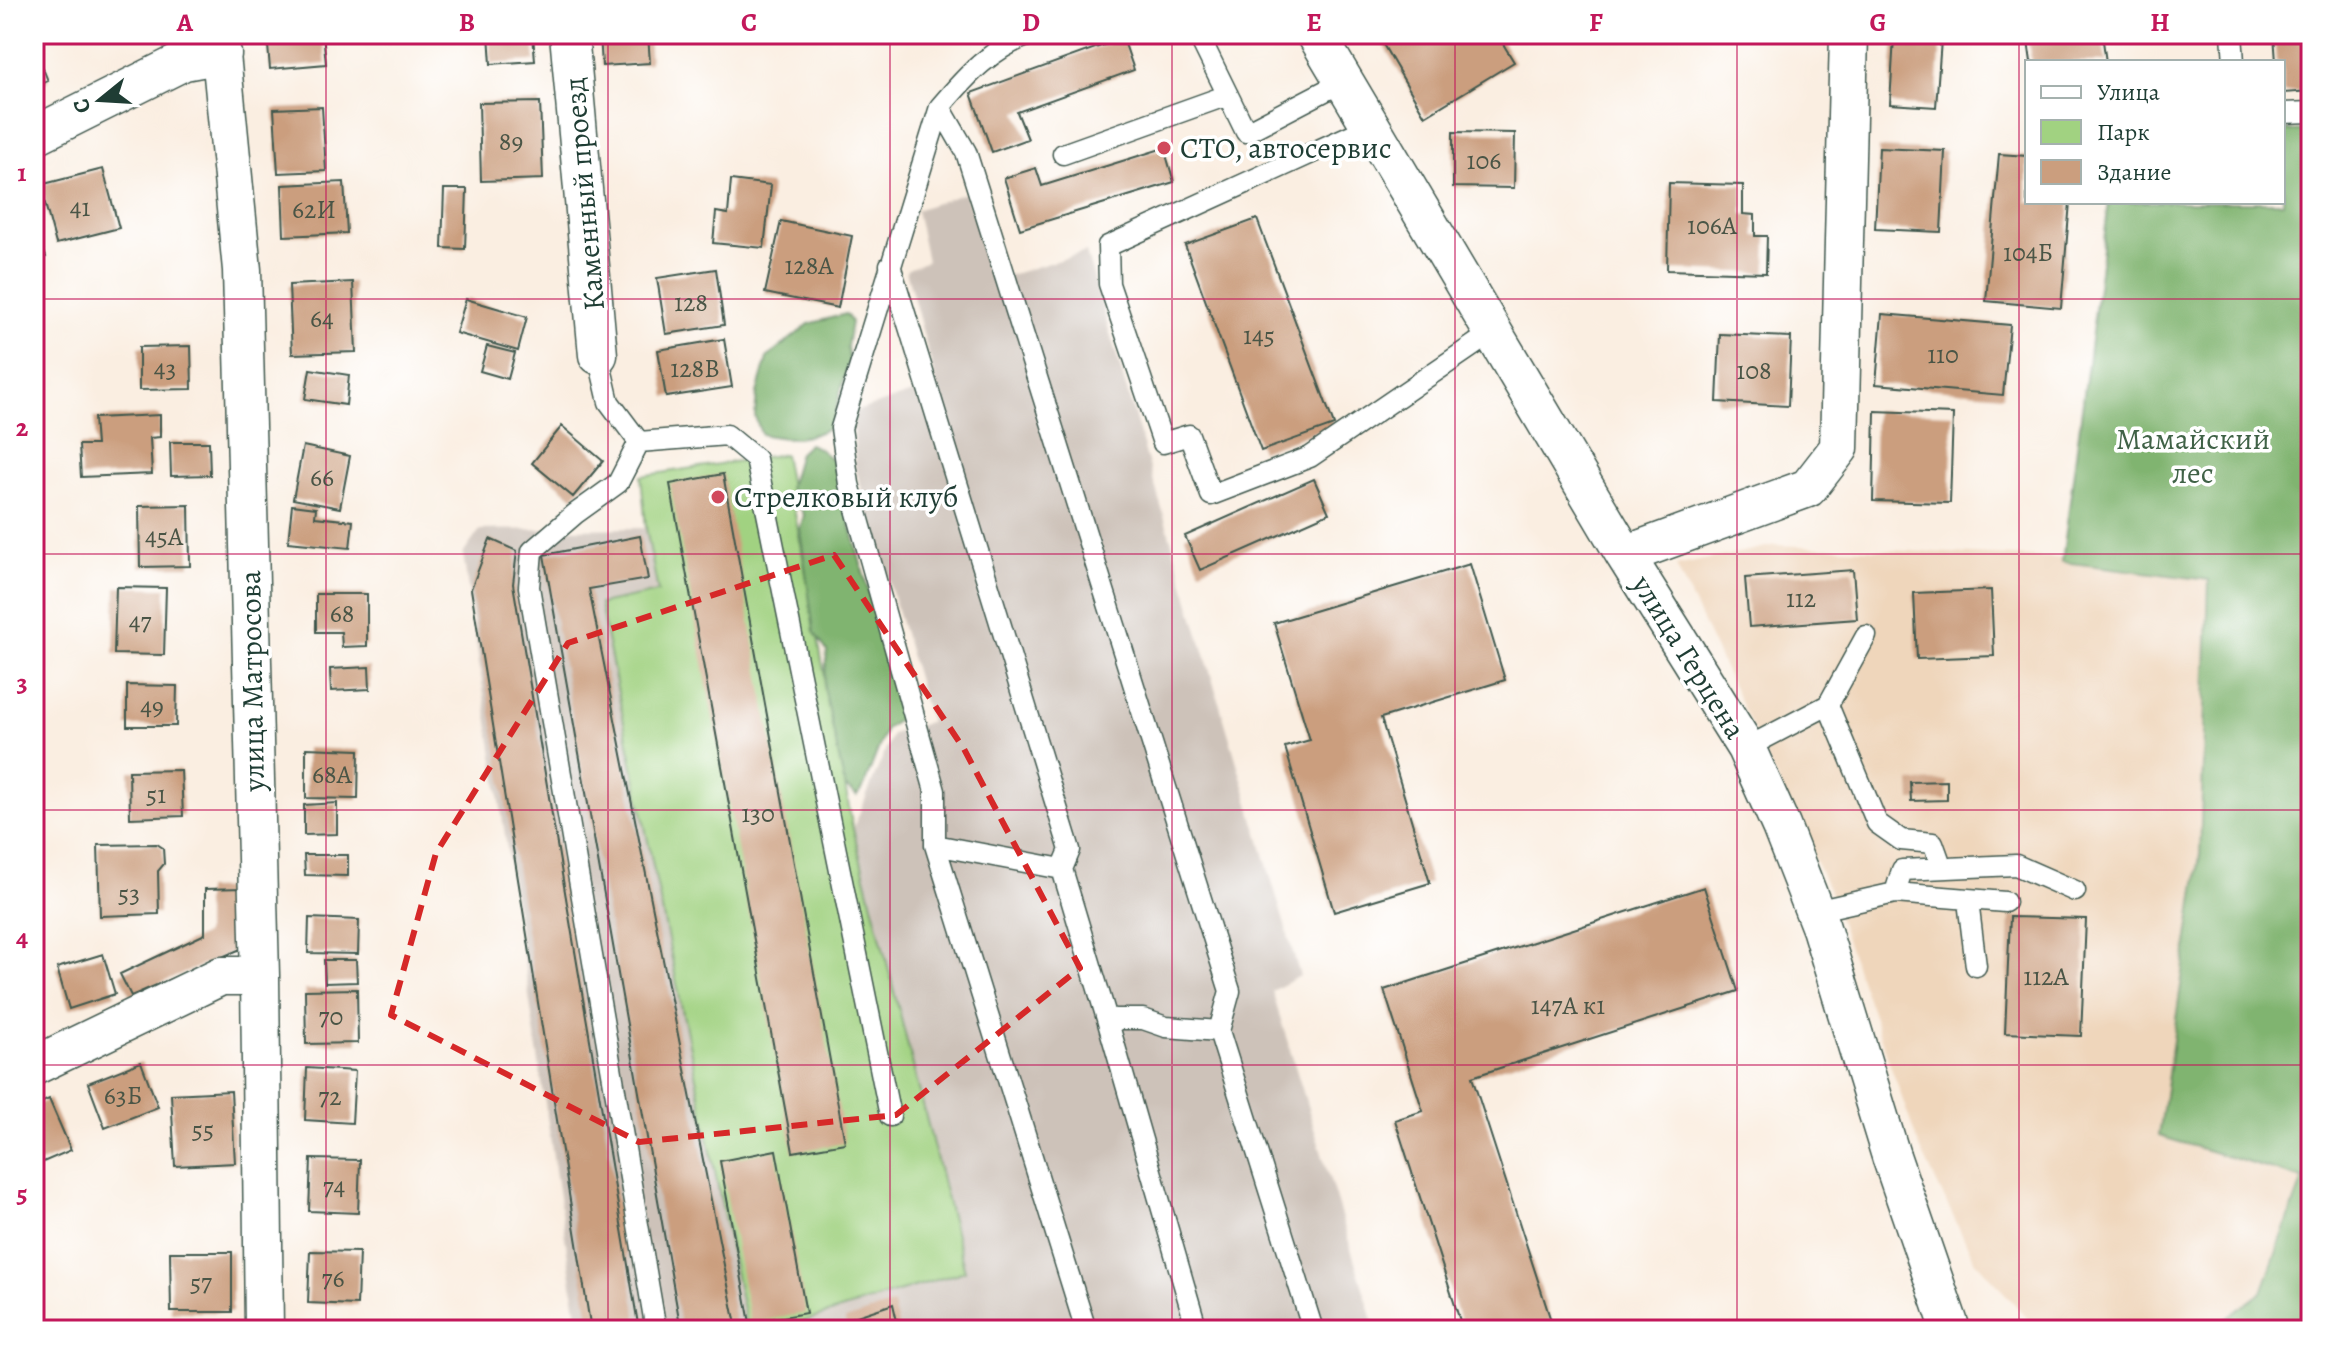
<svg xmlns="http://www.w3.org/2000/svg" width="2345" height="1364" viewBox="0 0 2345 1364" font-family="Alegreya,serif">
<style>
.built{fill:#efd6bb}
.industrial{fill:#cdc2b9}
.green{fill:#a1d281;stroke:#60885a;stroke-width:2}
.forest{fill:#80b46f;stroke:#507852;stroke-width:2}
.building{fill:#cb9e7e}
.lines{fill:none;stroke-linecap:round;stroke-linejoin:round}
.lane-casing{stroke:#40584e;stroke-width:23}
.street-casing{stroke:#40584e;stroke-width:41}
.lane{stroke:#fff;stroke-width:20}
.street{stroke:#fff;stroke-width:38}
.marked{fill:none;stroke:#d62828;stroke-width:6;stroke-dasharray:16 10;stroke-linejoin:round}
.grid{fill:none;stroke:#c2185b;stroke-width:2;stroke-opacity:0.55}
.poi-dot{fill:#d1495b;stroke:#fff;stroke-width:3}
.labels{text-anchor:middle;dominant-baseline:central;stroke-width:7;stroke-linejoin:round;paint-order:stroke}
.number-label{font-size:26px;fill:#4a5546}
.poi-label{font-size:30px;fill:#1f3d34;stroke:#fff;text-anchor:start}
.street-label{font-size:30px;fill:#1f3d34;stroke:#fff}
.park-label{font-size:30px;fill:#406247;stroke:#fff}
.neatline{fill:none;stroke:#c2185b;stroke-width:3}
.grid-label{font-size:26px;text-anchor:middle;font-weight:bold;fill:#c2185b}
</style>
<rect width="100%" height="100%" fill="#fff"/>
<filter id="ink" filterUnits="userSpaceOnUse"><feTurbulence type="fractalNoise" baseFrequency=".0125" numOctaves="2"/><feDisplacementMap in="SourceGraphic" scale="16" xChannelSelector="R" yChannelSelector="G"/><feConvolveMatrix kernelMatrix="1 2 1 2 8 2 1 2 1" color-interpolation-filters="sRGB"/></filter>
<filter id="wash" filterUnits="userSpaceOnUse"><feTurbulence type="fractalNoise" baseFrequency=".006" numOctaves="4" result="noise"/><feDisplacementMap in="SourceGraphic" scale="32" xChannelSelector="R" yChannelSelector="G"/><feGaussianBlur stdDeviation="1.8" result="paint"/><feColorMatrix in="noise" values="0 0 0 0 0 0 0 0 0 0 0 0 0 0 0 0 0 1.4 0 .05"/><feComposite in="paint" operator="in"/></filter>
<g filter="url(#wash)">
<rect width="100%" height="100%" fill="#faeee1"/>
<path class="built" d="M1776,545L2293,569L2311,1124V1330H2038L1974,1259L1919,1146L1828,888L1676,566Z"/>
<path class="industrial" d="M965,193L996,279L1086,252L1300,976L1272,991L1376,1330H776L965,1271L853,829L892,734L930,722L855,466L854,412L937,385L906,270L927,261L916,210Z
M646,528L658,592L600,604L747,1330H579L463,554L480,530Z"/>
<path class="green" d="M784,454L853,829L965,1271L776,1330H747L600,604L658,592L646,528L641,476Z"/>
<path class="forest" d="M2311,130V1330H2211L2262,1292L2303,1179L2159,1136L2200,855L2209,580L2062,562L2109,202H2283V131Z
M846,314L851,322L847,347L849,360L831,427C807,440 787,440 761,434L755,416L757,393L767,358L809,324Z
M809,444L818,448L833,460L902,717L886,729L863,788L857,796L845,787L824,687L827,651L814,632L800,529L804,515L789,488L799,453Z"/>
<g id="blocks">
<path class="building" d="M267,34H323L326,64L270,69Z
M489,34H533L535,61L491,64Z
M600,34H648L650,63L602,66Z
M1377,34H1497L1514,62L1425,116Z
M2027,34H2102L2106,62H2031Z
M2274,34H2311V91L2283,93V62H2276Z
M1894,37L1941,40L1936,107L1890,104Z
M1123,38L1134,70L1017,112L1028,139L992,152L971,93Z
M34,46L48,81L34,87Z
M540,102L543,179L481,181L479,103Z
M322,107L326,171L278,173L274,109Z
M1453,132L1515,133L1514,188L1453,187Z
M1164,148L1174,182L1020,229L1004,178L1036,168L1042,186Z
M1879,148L1945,151L1941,232L1875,229Z
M1999,154L2027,156V202H2070L2061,308L1986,301Z
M103,169L119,228L56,244L40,185Z
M731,180L771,185L764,248L713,243L716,212L728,214Z
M344,182L347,233L284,236L282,185Z
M1669,183L1743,185V214L1755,215V236H1767L1766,273L1667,270Z
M444,189H467L465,249L442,248Z
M1257,219L1334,425L1261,451L1185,245Z
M781,221L852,236L838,308L765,293Z
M34,226L46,257L34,261Z
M716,269L724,325L666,334L657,278Z
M353,282L356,352L292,354L289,285Z
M466,299L527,317L518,351L456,333Z
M1882,314L2010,325L2003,395L1876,384Z
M1720,334L1791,337L1788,406L1717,402Z
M724,339L732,387L666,397L658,350Z
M191,346L192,389L139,390V347Z
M487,346L515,353L508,379L480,371Z
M310,369L349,375L346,405L305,399Z
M1875,411L1953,414L1950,503L1873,501Z
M160,415V437L150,438L152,474L81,477L79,445H96L94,418Z
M562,426L603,461L573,497L532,463Z
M170,442H209L210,475L171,476Z
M303,446L350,456L340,508L293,499Z
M723,474L845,1143L793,1152L670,484Z
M1314,479L1329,513L1200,570L1185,536Z
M189,505L190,566L140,567L139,506Z
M292,505L316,508L315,517L353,521L350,548L288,542Z
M640,536L648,579L589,589L737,1330H681L544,555Z
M490,539L517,551L513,584L639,1330H591L471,589Z
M1470,564L1505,680L1381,718L1430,883L1334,912L1285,747L1310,740L1274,623Z
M1853,570L1857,619L1749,627L1745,578Z
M116,587L166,588L164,655L114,654Z
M1991,590L1994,656L1917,659L1914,593Z
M316,594H367V646L342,647L341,632H316Z
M369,667L370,689L331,691L330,669Z
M127,685L177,686L176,726H127Z
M306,748L359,750L358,799L306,798Z
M181,770L183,816L130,818L129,771Z
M1947,781V800L1911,801L1910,782Z
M337,803V834L304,835V805Z
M157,844L163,848L164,864L158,871L159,914L100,916L98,845Z
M304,855H348V876L305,875Z
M1704,887L1738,991L1472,1077L1554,1330H1463L1395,1120L1423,1111L1384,990Z
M243,888V948L131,996L120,974L205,934V889Z
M2010,917L2086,919L2081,1036L2005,1033Z
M309,918L359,920L358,954L308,953Z
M103,954L115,994L69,1009L57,968Z
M324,960H356L357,982L325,983Z
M357,989L358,1043L306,1044L305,990Z
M141,1062L158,1107L105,1128L88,1083Z
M307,1068L355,1071L352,1123L305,1120Z
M231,1091L235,1163L175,1166L171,1094Z
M49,1099L71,1150L34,1166V1106Z
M776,1150L806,1313L750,1323L720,1161Z
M311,1159L360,1160L358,1213L309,1211Z
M310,1251L359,1252L357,1305L308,1303Z
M170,1252H232V1312H171Z
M893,1304L899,1330H847L845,1320Z"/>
</g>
</g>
<g filter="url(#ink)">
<use href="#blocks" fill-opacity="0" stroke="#40584e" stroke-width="2"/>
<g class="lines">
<defs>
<path id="lane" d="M1034,34C994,45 966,76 940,107L841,428L849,484L935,791V845L1086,1330
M1198,34L1246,132L1344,81
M2232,34L2234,62
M940,107L966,152L1230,991L1219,1031L1313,1330
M2283,113L2311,112
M1371,126L1108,246L1109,284L1163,443L1189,435L1211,495L1310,457L1493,332
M1063,154L1228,95
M890,265L1070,850L1062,869
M598,355L609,402L639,442L727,435L756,459L890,1116
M639,442L618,483L575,514L532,551L529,587L656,1330
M1828,705L1877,823L1901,840L1933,843L1942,868
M1746,748L1828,705L1866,636
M935,845L1062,869L1107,1019H1143L1166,1027L1219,1031
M1895,893L1902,870L2016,865L2075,891
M1968,901L1976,966
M1815,911L1895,893L2005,902
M1107,1019L1197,1330"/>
<path id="street" d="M219,34L242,270L260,976L264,1330
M569,34L598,355
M1316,34L1625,555L1746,748L1781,826L1821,928L1891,1156L1951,1330
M34,136L184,61L222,54
M1625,555L1808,488L1839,448L1849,34
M34,1066L221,976H260"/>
</defs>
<use href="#lane" class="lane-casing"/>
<use href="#street" class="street-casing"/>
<use href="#lane" class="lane"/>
<use href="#street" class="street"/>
</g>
</g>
<path class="marked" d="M834,555L964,749L1080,968L896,1115L639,1142L391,1015L436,853L568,643Z"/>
<path class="grid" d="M326,34V1330M608,34V1330M890,34V1330M1172,34V1330M1455,34V1330M1737,34V1330M2019,34V1330M34,299H2311M34,554H2311M34,810H2311M34,1065H2311"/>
<g class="poi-dot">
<circle cx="1164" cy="148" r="8"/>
<circle cx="718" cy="497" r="8"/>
</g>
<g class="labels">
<g class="number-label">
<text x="511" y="141">89</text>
<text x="1484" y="160">106</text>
<text x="80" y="207">41</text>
<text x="314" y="209">62И</text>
<text x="1712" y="225">106А</text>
<text x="2028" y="252">104Б</text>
<text x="809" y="265">128А</text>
<text x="691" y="302">128</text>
<text x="322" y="318">64</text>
<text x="1259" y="335">145</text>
<text x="1943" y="354">110</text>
<text x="165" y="368">43</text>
<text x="695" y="368">128В</text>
<text x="1754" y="370">108</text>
<text x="322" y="477">66</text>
<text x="164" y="536">45А</text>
<text x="1801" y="598">112</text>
<text x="342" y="613">68</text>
<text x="140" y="621">47</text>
<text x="152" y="706">49</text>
<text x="332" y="774">68А</text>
<text x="156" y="794">51</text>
<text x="758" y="813">130</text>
<text x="129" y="893">53</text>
<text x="2046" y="976">112А</text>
<text x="1568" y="1005">147А к1</text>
<text x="331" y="1016">70</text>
<text x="123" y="1095">63Б</text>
<text x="330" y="1096">72</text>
<text x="203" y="1129">55</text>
<text x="334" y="1186">74</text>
<text x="333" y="1278">76</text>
<text x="201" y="1282">57</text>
</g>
<g class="poi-label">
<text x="1180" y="148">СТО, автосервис</text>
<text x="734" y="497">Стрелковый клуб</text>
</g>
<g class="street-label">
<text transform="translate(584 194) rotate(-95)">Каменный проезд</text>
<text transform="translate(1689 657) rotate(58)">улица Герцена</text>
<text transform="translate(252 681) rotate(-91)">улица Матросова</text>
</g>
<g class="park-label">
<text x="2193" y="439">Мамайский<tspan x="2193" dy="34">лес</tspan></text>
</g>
</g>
<rect width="2345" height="1364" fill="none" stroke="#fff" stroke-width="88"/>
<rect x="2025" y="60" width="260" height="144" fill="#ffffff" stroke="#a5b1ae" stroke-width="2"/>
<rect x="2041" y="86" width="40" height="12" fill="#ffffff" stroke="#a5b1ae" stroke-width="2"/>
<text x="2097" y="100" font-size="24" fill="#1f3d34">Улица</text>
<rect x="2041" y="120" width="40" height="24" fill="#a1d281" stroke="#a5b1ae" stroke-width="2"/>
<text x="2097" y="140" font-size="24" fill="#1f3d34">Парк</text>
<rect x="2041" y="160" width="40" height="24" fill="#cb9e7e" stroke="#a5b1ae" stroke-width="2"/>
<text x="2097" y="180" font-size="24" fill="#1f3d34">Здание</text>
<g transform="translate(100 100) rotate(252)" stroke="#ffffff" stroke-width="6" paint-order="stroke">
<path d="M0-6L14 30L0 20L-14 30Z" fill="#1f3d34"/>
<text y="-12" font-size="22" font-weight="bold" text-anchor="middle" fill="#1f3d34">С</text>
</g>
<rect x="44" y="44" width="2257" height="1276" class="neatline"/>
<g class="grid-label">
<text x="185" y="31">A</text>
<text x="467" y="31">B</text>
<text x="749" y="31">C</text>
<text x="1031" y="31">D</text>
<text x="1314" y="31">E</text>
<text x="1596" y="31">F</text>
<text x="1878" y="31">G</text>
<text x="2160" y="31">H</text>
<text x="22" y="181">1</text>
<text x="22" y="436">2</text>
<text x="22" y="691">3</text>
<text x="22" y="946">4</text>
<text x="22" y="1202">5</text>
</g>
</svg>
